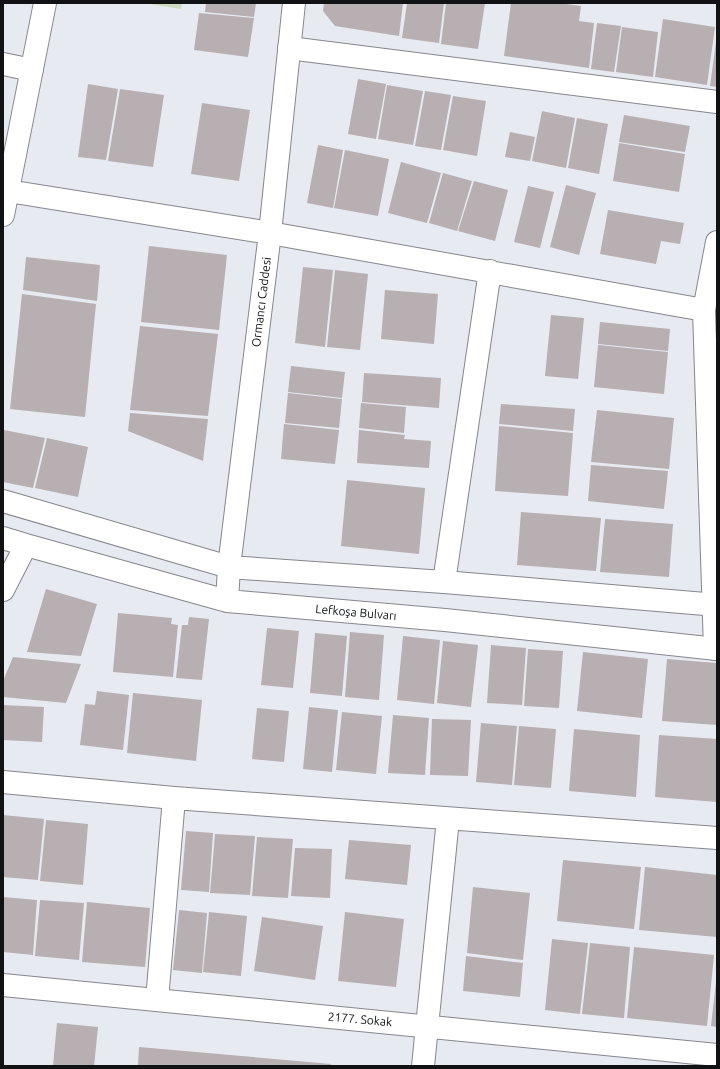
<svg xmlns="http://www.w3.org/2000/svg" width="720" height="1069" viewBox="0 0 720 1069" font-family="Ubuntu,sans-serif">
<style>
.green{fill:#cdd8bc}
.building{fill:#b7afb2}
.lines{fill:none;stroke-linecap:round;stroke-linejoin:round}
.street-casing{stroke:#84878d;stroke-width:24}
.secondary-casing{stroke:#84878d;stroke-width:24}
.street{stroke:#fff;stroke-width:22}
.secondary{stroke:#fff;stroke-width:22}
.labels{text-anchor:middle;dominant-baseline:central;stroke-width:3;stroke-linejoin:round;paint-order:stroke}
.street-label{font-size:12px;fill:#101214;stroke:#fff}
</style>
<rect width="100%" height="100%" fill="#e7eaf0"/>
<path class="green" d="M144,3H182L181,9Z"/>
<path class="building" d="M206,3H256L254,17L205,12Z
M324,3H403L399,36L335,26L323,11Z
M407,3H444L439,43L402,38Z
M446,3H485L478,49L441,44Z
M511,3H559L581,6L579,21L594,23L589,68L504,56Z
M199,13L254,18L248,57L194,50Z
M663,19L715,27L707,85L655,77Z
M597,23L621,26L614,72L591,69Z
M622,27L658,32L653,77L616,72Z
M716,42H717V87L710,86Z
M358,79L386,84L376,139L348,134Z
M88,84L118,89L106,160L78,157Z
M387,85L423,91L413,145L378,139Z
M120,89L164,95L153,167L108,161Z
M425,91L451,95L441,150L415,146Z
M453,96L486,101L477,156L443,150Z
M202,103L250,110L239,181L191,174Z
M542,111L575,118L566,168L532,161Z
M624,115L690,126L685,152L619,142Z
M577,118L608,124L599,174L568,168Z
M510,132L535,137L530,161L505,157Z
M619,143L685,154L679,192L613,181Z
M318,145L343,150L333,208L307,203Z
M345,150L389,159L378,216L334,208Z
M401,162L441,173L427,223L388,213Z
M443,173L472,181L457,231L429,223Z
M474,181L508,190L495,241L458,231Z
M566,185L596,193L579,255L550,247Z
M528,186L554,192L540,248L514,242Z
M608,210L684,223L680,244L661,241L656,264L600,254Z
M149,246L227,255L219,330L141,322Z
M26,257L100,265L97,301L23,290Z
M303,267L333,270L325,347L295,343Z
M335,270L368,274L360,350L327,347Z
M385,290L438,294L434,344L381,339Z
M22,294L96,304L85,417L10,409Z
M551,315L584,318L578,379L545,376Z
M600,322L670,329L668,351L598,344Z
M140,326L218,334L208,416L130,410Z
M598,345L668,352L664,394L594,387Z
M291,366L345,372L342,398L288,392Z
M364,373L441,378L439,408L362,402Z
M288,393L342,399L339,428L285,423Z
M361,403L406,407L404,433L359,428Z
M501,404L575,409L573,431L499,424Z
M597,410L674,418L669,469L591,462Z
M130,413L208,419L203,461L128,431Z
M284,424L339,430L335,464L281,459Z
M499,426L573,433L568,496L495,491Z
M4,430L45,438L33,488L3,482V436Z
M359,430L405,435L404,439L431,441L429,468L357,463Z
M47,438L88,447L78,497L35,488Z
M591,465L668,471L664,509L588,501Z
M347,480L425,488L419,554L341,546Z
M521,512L601,518L596,571L517,565Z
M605,519L673,524L669,577L600,572Z
M46,589L97,604L81,656L27,652Z
M118,613L172,618L171,624L178,625L173,677L113,672Z
M189,617L209,619L202,680L176,678L182,625H188Z
M267,628L299,631L293,688L261,685Z
M350,632L384,635L379,700L345,697Z
M315,633L347,636L342,696L310,693Z
M403,636L440,640L434,704L397,700Z
M443,641L478,645L471,707L437,703Z
M491,645L526,648L522,705L487,703Z
M528,649L563,651L559,708L524,706Z
M583,652L648,659L642,718L577,711Z
M13,657L81,664L66,703L3,697V681Z
M667,659L717,663V725L662,721Z
M97,691L129,695L123,750L80,745L85,704L95,705Z
M133,693L202,700L196,761L127,753Z
M3,705L44,707L42,742L3,740Z
M309,707L338,710L332,772L303,769Z
M257,708L289,711L284,762L252,759Z
M342,712L382,716L376,774L336,770Z
M393,715L429,718L425,775L388,773Z
M432,719L471,720L468,776L430,775Z
M481,723L517,726L512,785L476,782Z
M519,726L556,729L551,788L514,785Z
M574,729L640,735L636,797L569,791Z
M659,735L717,739V802L655,797Z
M3,815L44,819L38,880L3,877Z
M46,820L88,824L83,885L40,881Z
M186,831L213,833L209,892L181,890Z
M215,834L255,836L250,895L210,893Z
M257,837L293,839L288,898L252,896Z
M349,840L411,845L407,885L345,879Z
M295,848L332,849L330,898L291,896Z
M563,860L641,867L634,929L557,921Z
M645,867L717,875V937L639,930Z
M473,887L530,893L523,960L467,953Z
M3,897L37,900L33,955L3,952Z
M40,900L84,903L79,960L35,956Z
M87,902L150,908L145,967L82,962Z
M179,910L207,913L202,973L173,970Z
M209,912L247,916L241,976L203,972Z
M345,912L404,919L396,987L338,981Z
M262,917L323,926L315,980L254,971Z
M552,939L588,943L580,1014L545,1010Z
M590,943L630,947L624,1018L582,1014Z
M634,947L714,955L707,1026L627,1018Z
M466,956L523,963L520,997L463,991Z
M716,982H717V1027L711,1026Z
M57,1023L98,1027L94,1066H53Z
M139,1047L331,1064L330,1066H138Z"/>
<g class="lines">
<defs>
<path id="street" d="M289,48L717,102
M3,64L32,70
M8,191L270,233L704,310
M3,215L45,3
M444,582L490,271
M715,649L704,310L717,242
M3,782L174,798L717,838
M157,1000L174,798
M423,1066L448,819"/>
<path id="secondary" d="M3,501L229,567L444,582L717,605
M3,538L26,545L227,601L445,620L717,649
M3,590L26,545
M227,601L229,567L270,233L294,3
M3,985L717,1055"/>
</defs>
<use href="#street" class="street-casing"/>
<use href="#secondary" class="secondary-casing"/>
<use href="#street" class="street"/>
<use href="#secondary" class="secondary"/>
</g>
<g class="labels">
<g class="street-label">
<text transform="translate(261 302) rotate(-83)">Ormancı Caddesi</text>
<text transform="translate(356 612) rotate(5)">Lefkoşa Bulvarı</text>
<text transform="translate(360 1019) rotate(5)">2177. Sokak</text>
</g>
</g>
<rect width="720" height="1069" fill="none" stroke="#101214" stroke-width="8"/>
</svg>
